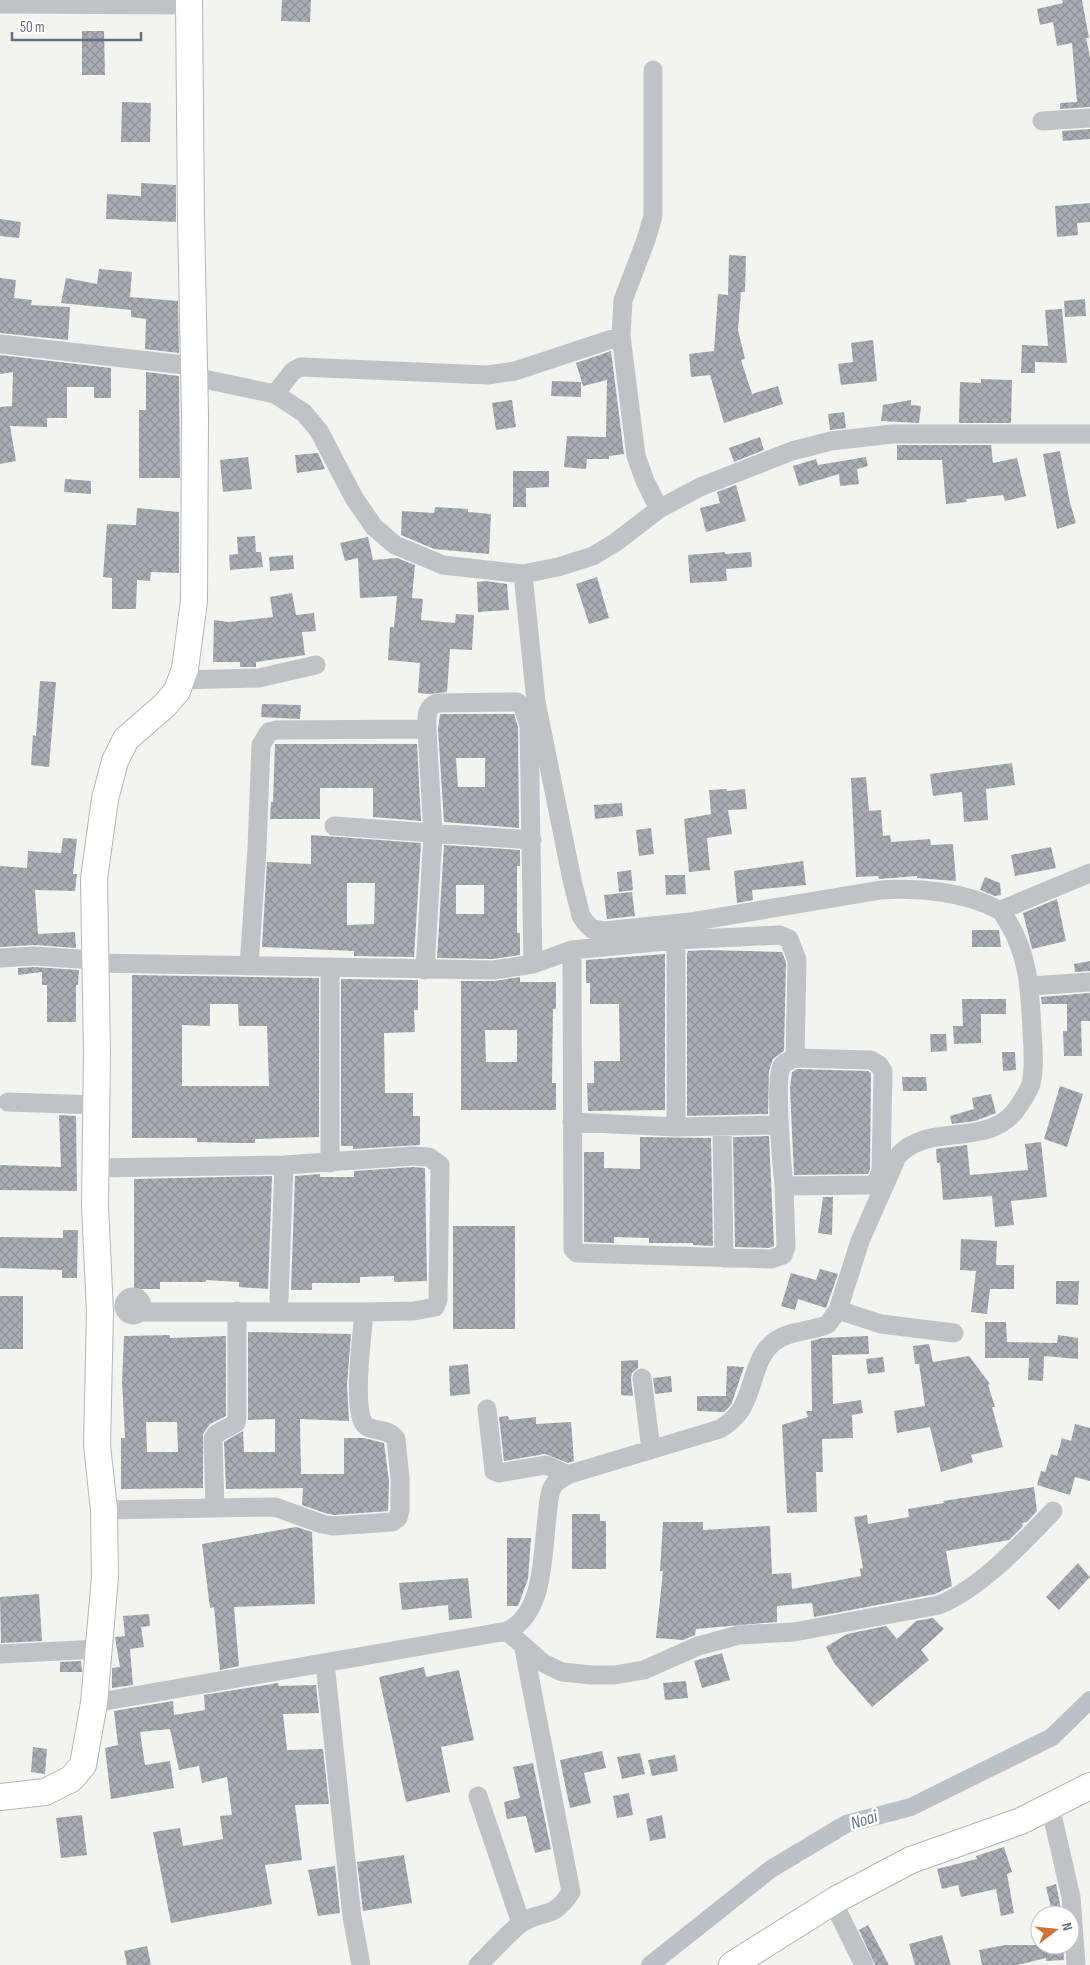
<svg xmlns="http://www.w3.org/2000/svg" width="1090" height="1965" viewBox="0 0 1090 1965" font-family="'Sofia Sans Condensed',sans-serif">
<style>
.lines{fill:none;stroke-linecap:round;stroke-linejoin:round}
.canal{stroke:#bbc1c7;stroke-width:18}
.building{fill:url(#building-cross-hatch);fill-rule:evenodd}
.secondary-casing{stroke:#b2b5ba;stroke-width:28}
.street{stroke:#c0c2c5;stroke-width:19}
.secondary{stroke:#fff;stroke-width:26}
.labels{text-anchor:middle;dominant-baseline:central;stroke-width:5;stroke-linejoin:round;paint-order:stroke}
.water-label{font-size:18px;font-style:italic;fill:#677682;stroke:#fff}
</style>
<defs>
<pattern id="building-cross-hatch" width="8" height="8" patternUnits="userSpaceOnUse" patternTransform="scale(1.25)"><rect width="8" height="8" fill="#a9adb3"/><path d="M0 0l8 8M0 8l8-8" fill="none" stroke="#8d9197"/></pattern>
</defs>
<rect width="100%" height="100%" fill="#f3f4f0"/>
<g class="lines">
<path class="canal" d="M650,1965L771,1869L846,1824L911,1807L1052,1737L1090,1700"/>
</g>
<path class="building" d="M282,0H311L310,22L281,21Z
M1062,0H1082L1089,38H1086L1090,57V107L1060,109V103L1077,102L1072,43L1057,46L1053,22L1040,25L1037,9L1063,3Z
M82,31H104L105,75H82Z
M122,102L151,103L150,142H121Z
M1090,129V139L1063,141L1062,131Z
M141,183L176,185V222L106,219L107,194L141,196Z
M1090,203V222L1077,223L1078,235L1057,237L1055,206Z
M0,219L21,222L19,238L0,236Z
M729,255L746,256L745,292H741L738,330L745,359L741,360L752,394L778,386L783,404L724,423L710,375L691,377L689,354L714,351L718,294L728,295Z
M99,269L132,272L130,297L178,301L179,353L145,349L146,319L131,317V310L61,303L66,278L97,284Z
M0,278L16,280L14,298L32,300L31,305L70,307L68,340L0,333Z
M1085,299L1086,316L1065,317L1064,301Z
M1062,309L1067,363L1035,362V373H1021L1022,345L1048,346L1045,310Z
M873,340L877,381L841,385L838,364L853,362L851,343Z
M611,351L624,454L609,456V459H587L586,469L564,467L567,436L606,437L607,380L583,386L576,363Z
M0,355L111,368V398H94V387H67V418H47V427L10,426L16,461L0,464V407L12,406L13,372L0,374Z
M146,372L179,376L180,478H139V410H146Z
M981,379L1012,380L1011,423H959L960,382L981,383Z
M552,381L581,382V397L551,396Z
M512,400L516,427L496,430L492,403Z
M911,400V405L921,406L919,423L881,421L883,405Z
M844,412L846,428L830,430L828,414Z
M760,437L764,450L734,462L729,448Z
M897,445H991L993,463L1017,458L1026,496L1005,501L1003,495L966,499L967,502L946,504L942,460H897Z
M1060,451L1070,503L1076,523L1057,529L1043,454Z
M318,453L325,469L297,473L295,455Z
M248,457L252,489L223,492L220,460Z
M866,457L868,466L857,469L859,484L840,486L839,474L799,486L793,466L816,459L818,465Z
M513,471H549V487L526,488V507H513Z
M65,479L91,481V494L64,492Z
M736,485L746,521L706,532L700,508L720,503L717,492Z
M435,507L468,509V512L491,514L489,554L434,549L401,535L402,511L434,513Z
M137,508L179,512V573L151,572L150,581L137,580L136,609H112V578L103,577L107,524L136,525Z
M255,536L256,552H261L263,567L230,570L229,555L238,554L237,537Z
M368,537L373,560L397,558L415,565L412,598L423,599L421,620L455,623L456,614L474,615L472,650L450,649L447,692L430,694L418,693L420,663L388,660L390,627H394L397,596L360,598L358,558L345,561L340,543Z
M725,552V554L751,552L752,567L726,569L727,581L690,583L688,555Z
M293,555L294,569L270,571L269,557Z
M597,577L609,618L589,624L576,584Z
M486,581L507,584L509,610L478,612L477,582Z
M292,593L296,615L314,613L316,631L302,632L305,655L256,662V667H240V662H213L214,620L229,622L273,617L270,597Z
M40,681L56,682L49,767L31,765L33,735L36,736Z
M262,704L301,705L300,719L261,717Z
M440,714H514L518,727L519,828L444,822L438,729ZM456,758H485V787H458Z
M275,744H417L421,821L373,817V788H320V819H270L271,802H273Z
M1012,763L1015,785L986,789L988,820L964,822L962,792L933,796L930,774Z
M866,777L869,811L881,810L883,836L890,835L891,842L930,839L931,845L953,844L956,881L917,878V876L879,879L878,876L856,877L851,778Z
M727,789V791L745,789L747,809L728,810L732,834L707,838L710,870L689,872L684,819L711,814L709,790Z
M622,803L623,816L595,819L594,805Z
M651,828L654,854L639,856L636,830Z
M311,835L421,843L414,957L354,956V951L262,947L267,862L311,864ZM347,883H375L374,924L347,925Z
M63,838L77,839L73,874H77L75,891L35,890L38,934L75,932L76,948L35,945L0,947V866L27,868L28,851L61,853Z
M444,845L520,850V866H517V933H520V955L493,959L437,958ZM456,885H484V914H456Z
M1051,847L1056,868L1015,876L1011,855Z
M803,861L806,885L752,890L753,900L737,903L734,871Z
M631,870L633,890L619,892L617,872Z
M665,875H685L686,894L666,895Z
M985,877L1000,883L1001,895L995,896L980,890Z
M632,892L635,916L607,919L604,895Z
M1057,899L1066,941L1032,949L1023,913Z
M972,930H999L1001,947H972Z
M708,950L782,952L786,962L784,1051L773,1059L769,1071L768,1114L687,1116V954L688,951Z
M665,954V1110L588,1111L587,1083H594V1061H620L619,1004H590V983H586V960Z
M1090,961V971L1075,972L1074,964Z
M34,967L79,970L78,985H76V1022H47V985H42V972L18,975V968Z
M132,975L319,978V1137L255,1139V1143H236L197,1142V1138H132ZM210,1004H238L239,1026H267L269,1086H182V1025L210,1026Z
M520,977V982H556V1009H553L552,1083H556V1110H461V981H494ZM485,1030H517V1062H486Z
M341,979L418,980V1010H414L415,1032L384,1033L385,1093H413V1116H420V1145L353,1149V1146H341Z
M1090,993V1021H1081L1082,1056H1064L1063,1031H1067V1004H1042L1041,997Z
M962,999H1006V1014H981V1043L954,1044L953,1026H963Z
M930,1034H946L947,1051L931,1052Z
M1002,1052H1015L1016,1070L1003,1071Z
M797,1069L868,1071L871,1073L870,1169L868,1174L794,1175L790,1088L792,1072Z
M902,1077H926L927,1091H903Z
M1060,1086L1083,1094L1067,1147L1044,1139Z
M991,1094L996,1113L975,1121L952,1124L950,1116L974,1109L972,1098Z
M59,1115L76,1116L77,1191L0,1190V1165L61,1167Z
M769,1136L774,1246L769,1248L735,1247L733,1137Z
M640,1137L711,1138L713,1246L693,1245V1243H649V1238L614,1237V1243L584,1242V1152H604V1168L640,1169Z
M1041,1142L1047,1197L1011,1201L1014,1225L995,1227L992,1196L943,1200L940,1163H937L936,1149L967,1145L970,1175L1028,1170L1025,1144Z
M413,1167L425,1168L427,1281L394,1282V1276L360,1277V1283H312V1290H291L295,1176L320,1174V1177H354V1171Z
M272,1176L268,1289L239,1287V1282L206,1280V1282H160V1289H134V1179Z
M823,1197H833L832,1235L818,1233Z
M453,1226H515V1329H453Z
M63,1230H78L77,1278H62V1270L0,1268V1237L63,1238Z
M961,1239L997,1241L996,1265H1014V1289H990L987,1314L971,1312L976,1271L960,1270Z
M820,1269L838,1274L826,1308L798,1299L795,1310L781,1306L791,1273L816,1280Z
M1056,1281H1079L1078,1305L1056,1304Z
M0,1296H23V1349H0Z
M985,1322H1006L1007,1342L1057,1343L1058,1335L1078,1338V1359L1044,1356L1043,1381L1028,1380L1029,1358H985Z
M248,1332L351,1334L347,1385L349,1421L300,1419L301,1474H344V1438H364L384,1443L389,1482L388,1511L334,1515L325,1513L302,1505L303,1488L226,1489L224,1442L243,1431L244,1452H275V1419L248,1420Z
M170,1335V1338L226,1336V1416L210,1424L203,1434V1488L121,1489V1438H125L122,1382L124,1336ZM146,1422H177L178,1452H147Z
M868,1336L869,1354L832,1355L833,1404L861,1400L863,1413L852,1415L853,1438L822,1439L823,1472H816L817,1512L787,1513L782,1425L808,1417L806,1411H812L811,1341L822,1338Z
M929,1344L933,1362L969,1356L990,1384L988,1385L995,1407H992L1003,1447L971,1455L973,1462L941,1472L930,1427L897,1433L894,1411L925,1406L919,1364H915L913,1346Z
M883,1357L885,1372L868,1374L866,1359Z
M638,1360V1368L632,1373L631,1379L633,1396L621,1395V1361Z
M468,1364L470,1394L450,1396L449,1366Z
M727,1366L744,1367L731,1405L724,1412L697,1411V1396H726Z
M671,1376L672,1392L655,1394L653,1378Z
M508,1416L509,1420L536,1417V1424L571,1422L574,1461L568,1463L545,1454L504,1461L499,1417Z
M1075,1424L1090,1428V1481L1075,1477L1070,1495L1037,1485L1041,1471L1045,1472L1051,1454L1057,1456L1062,1438L1071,1441Z
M1034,1487L1037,1511L1027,1522L1022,1523L1023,1526L1009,1540L946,1551L952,1586L935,1594L814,1617L812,1603L777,1606V1622L696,1629L695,1635L683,1640L656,1638L663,1571H660L663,1522H703V1530L770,1526L772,1574L791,1573L792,1589L861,1576L860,1569L863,1568L854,1517L867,1515L868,1524L909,1517L908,1509L944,1503L943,1501Z
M572,1514H600V1521H606V1569H572Z
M296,1527L312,1532L315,1604L234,1607L239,1666L220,1670L214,1607L210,1608L202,1544Z
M507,1538H531L528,1579L518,1606H507Z
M1078,1563L1090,1577L1059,1610L1046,1597Z
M468,1578L472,1618L449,1620L448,1605L402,1610L399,1583Z
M39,1594L42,1641L1,1643L0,1597Z
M149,1614L150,1626L141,1627L144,1647L130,1649L133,1685L112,1688V1668L120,1667L115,1637L125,1636L123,1616Z
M933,1618L944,1629L921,1650L929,1660L872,1707L834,1663L826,1647L847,1634L886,1626L897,1639L916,1621Z
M722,1653L730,1680L702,1688L694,1661Z
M81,1661L82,1672H60V1662Z
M424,1667L426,1677L459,1670L474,1740L441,1747L450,1792L406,1802L379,1677Z
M686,1681L688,1698L665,1700L663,1683Z
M278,1683L279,1686L316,1685L319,1713L283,1714L287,1750L323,1749L329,1804L295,1805L302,1860L265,1865L272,1904L171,1923L153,1832L180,1828L183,1846L223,1839L220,1816L232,1815L227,1777L202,1783L199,1766L179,1770L170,1729L140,1732L145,1765L170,1761L174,1788L111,1799L105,1748L118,1745L114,1711L173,1701L174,1715L205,1710L204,1695Z
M33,1747L47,1749L45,1774L31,1772Z
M602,1751L606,1768L584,1773L591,1803L570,1808L560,1760Z
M640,1753L645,1774L622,1779L617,1757Z
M675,1755L678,1771L652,1776L648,1760Z
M533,1763L551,1849L535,1853L526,1816L507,1819L504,1802L520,1798L513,1767Z
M629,1793L633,1815L617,1818L613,1796Z
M82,1815L87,1855L61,1858L56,1818Z
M662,1815L666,1838L650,1841L646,1819Z
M1004,1847L1012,1872L1007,1874L1014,1913L1001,1916L996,1889L961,1897L958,1885L942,1889L937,1869L977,1859L976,1856Z
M404,1855L412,1903L363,1911L357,1862Z
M335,1866L340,1913L318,1916L308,1870Z
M1056,1884L1061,1909L1052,1911L1046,1887Z
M868,1925L889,1965H875L859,1930Z
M942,1935L951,1965H915L909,1944Z
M1005,1945H1063L1064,1960L1046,1961V1958L1018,1965H982L979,1950Z
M147,1946L151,1965H127L124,1951Z"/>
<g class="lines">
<defs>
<path id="secondary" d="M0,1797L45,1792L71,1779L83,1765L94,1703L105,1577L104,1510L97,1445L100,1312L95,1206L97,1053L94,879L105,799L115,761L126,739L165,705L177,691L185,669L194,601L195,415L191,218L189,0
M732,1965L837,1899L911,1860L1021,1821L1090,1786"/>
</defs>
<use href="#secondary" class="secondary-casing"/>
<path class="street" d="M0,4L189,5
M653,70V216L646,240L623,300L621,336L636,456L645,481L659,509
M1042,121L1090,118
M0,344L193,366
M194,377L275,394L304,413L319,431L354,498L374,527L395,545L443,565L523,574L558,567L593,556L616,542L659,509L700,487L792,451L831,441L892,434H1090
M275,394L293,371L301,367L488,375L515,371L621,336
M181,680L259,678L316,665
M334,826L532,840
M1001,910L1090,873
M572,950L573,1241V1249L577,1253L771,1259L783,1255L786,1247L784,1186
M0,958L34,956L94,960
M94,963L494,970L533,964L572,950L676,940L780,935L789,939L797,960L795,1058L871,1060L879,1065L883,1071L881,1171L876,1183L870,1185L784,1186C782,1167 774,1079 782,1066C785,1062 790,1060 795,1058
M249,966L257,849L261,745L269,732L277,730L427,729C427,718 425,708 437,703L517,702L523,707L529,725L533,964
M425,970L433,834L427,729
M1030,986L1090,982
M8,1102L96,1105
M572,1122L676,1127L779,1125
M676,1127V940
M722,1127L724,1258
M330,1163V967
M96,1168L284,1165L413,1156L429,1157L440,1165L438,1300L435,1307L414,1311L364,1312H140
M124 1306a9 9 0 1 1 18 0a9 9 0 1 1-18 0Z
M279,1299L284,1165
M838,1310L881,1324L954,1333
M642,1378L651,1450
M487,1409L494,1471L499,1473L546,1465L568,1475
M215,1508L213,1439L216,1434L236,1423L237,1417V1311
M104,1510L275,1507L322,1524L333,1526L392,1522L398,1518L400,1510V1479L396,1439C388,1426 369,1434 363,1422C353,1402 362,1337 364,1312
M507,1631L543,1663L562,1672L592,1675H614L644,1670L698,1646L739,1635L794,1632L939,1605C979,1589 1023,1543 1053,1511
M0,1654L99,1649
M325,1663L352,1917L361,1965
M94,1703L507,1631C545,1614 542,1554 547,1518C548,1508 548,1497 552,1488C556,1480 563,1478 570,1474L720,1429C728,1424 735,1418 740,1411C754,1391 753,1358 774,1342C789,1330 811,1332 828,1324L838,1310L860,1241L897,1157C928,1119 992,1152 1020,1104C1024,1098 1029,1090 1031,1084C1035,1068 1033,1048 1032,1031C1030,992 1029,956 1008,922C1005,918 1003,912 999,910C966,892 917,887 881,890L690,922L605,931L592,929L586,923L581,916L572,880L536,702L523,574
M478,1796L521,1923
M1050,1806L1071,1897L1076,1965
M833,1902L864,1965
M478,1965C492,1952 505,1936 520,1924C540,1909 552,1922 571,1892L524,1649"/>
<use href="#secondary" class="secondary"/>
</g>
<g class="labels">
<g class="water-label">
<text transform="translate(864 1820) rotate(-17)">Noai</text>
</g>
</g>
<g transform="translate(1055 1930) rotate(74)"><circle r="24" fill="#ffffff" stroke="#c2c5cb"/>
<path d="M0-4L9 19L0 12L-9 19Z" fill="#cf7234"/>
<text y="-8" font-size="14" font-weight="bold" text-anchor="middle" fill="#666f7e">N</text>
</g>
<path d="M12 32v8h129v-8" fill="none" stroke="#666f7e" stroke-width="2.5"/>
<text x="20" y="32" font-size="15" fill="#666f7e" stroke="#ffffff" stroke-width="4" paint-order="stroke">50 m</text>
</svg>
